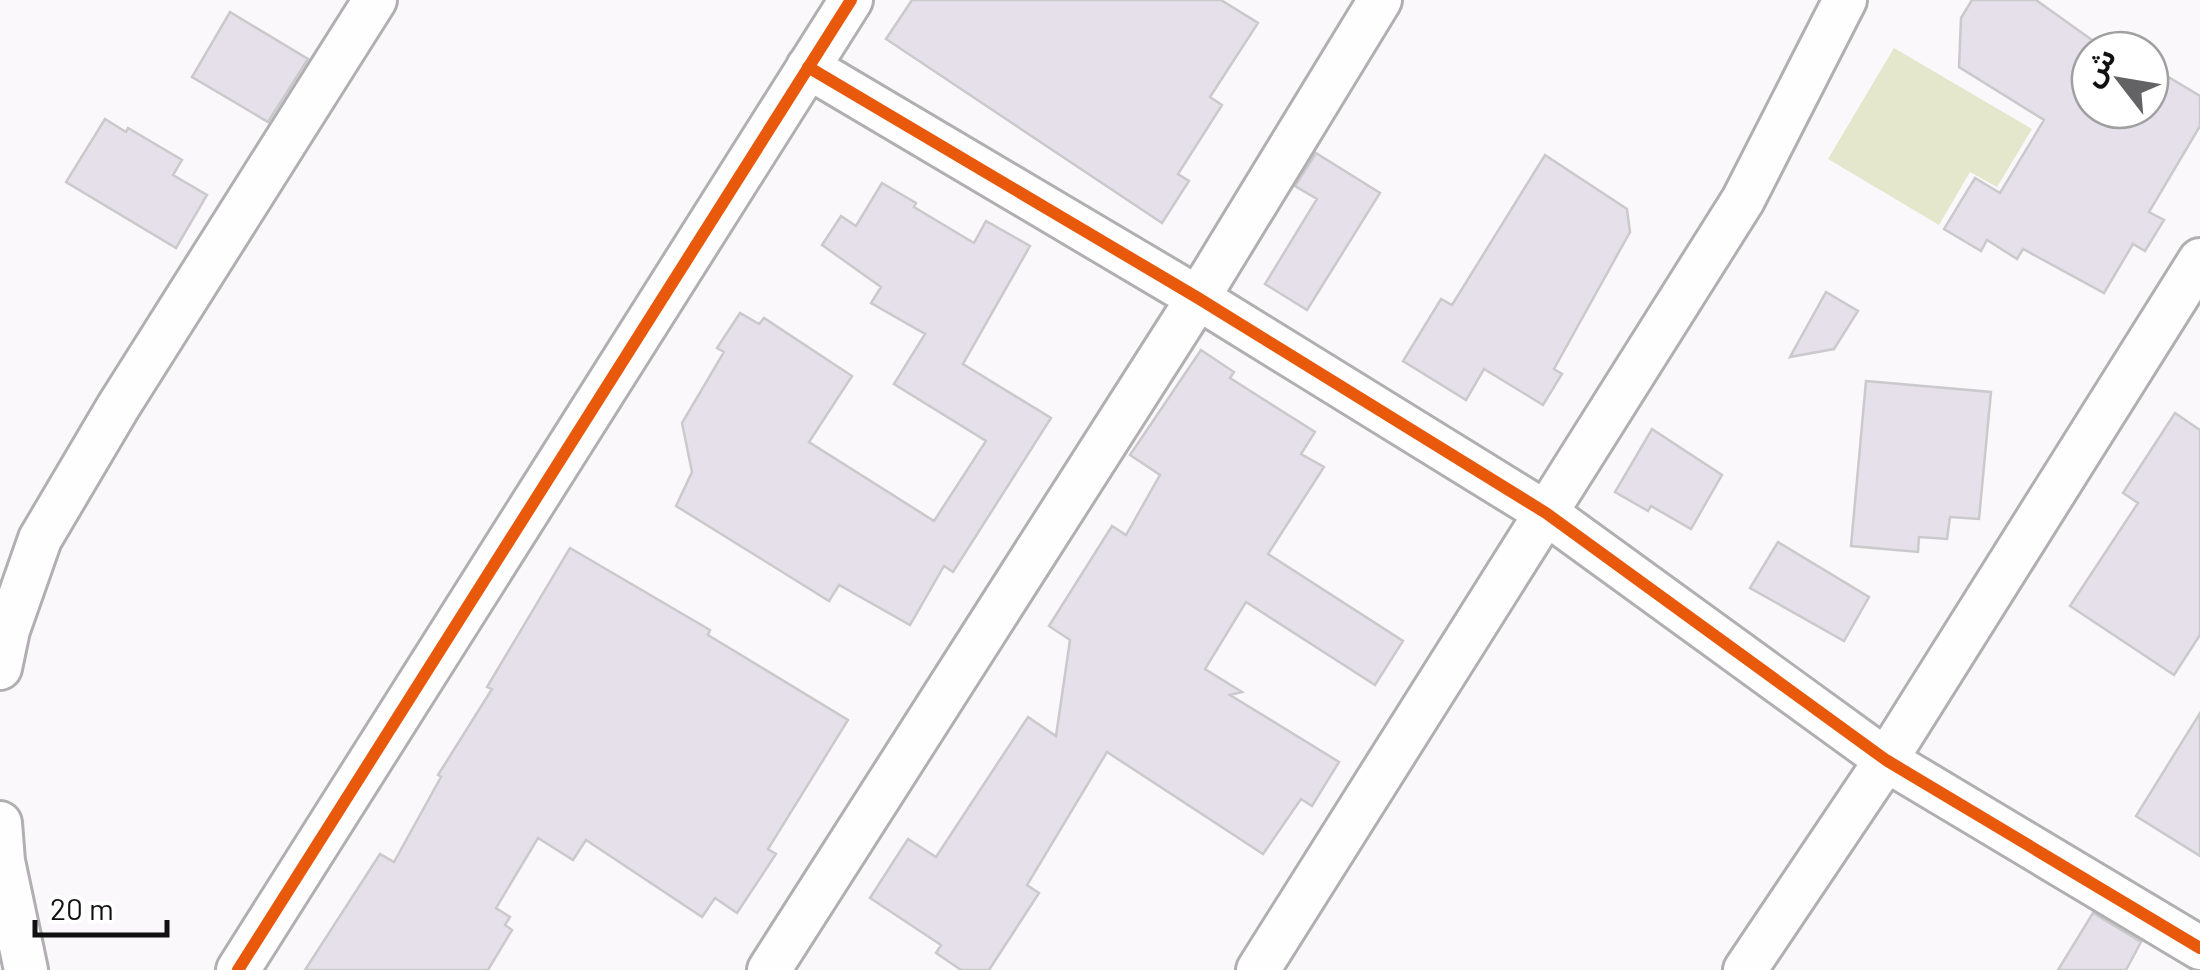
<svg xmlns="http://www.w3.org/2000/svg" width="2200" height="970" viewBox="0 0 2200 970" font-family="Barlow,'Noto Sans Arabic',sans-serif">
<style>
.green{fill:#e5e7cc}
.building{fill:#e5e0e9;stroke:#cac9cb;stroke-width:2.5}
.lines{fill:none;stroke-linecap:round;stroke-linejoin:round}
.minor-casing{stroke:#b1afb1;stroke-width:48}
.minor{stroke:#fefefe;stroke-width:42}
.cycleway-casing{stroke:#fff;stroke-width:19}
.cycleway{stroke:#e8590c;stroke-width:12}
</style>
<rect width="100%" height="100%" fill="#faf8fb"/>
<path class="green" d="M1894,48L2032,129L1997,187L1970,172L1939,225L1828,159Z"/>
<path class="building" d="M912,0H1221L1258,23L1210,97L1222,105L1178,174L1189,181L1162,223L886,39Z
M1972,0H2036L2106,50H2090V110H2150V66L2200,96V126L2149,212L2164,220L2145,251L2133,244L2104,293L2023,249L2017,259L1987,240L1981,251L1944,229L1975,178L2000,193L2044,120L1959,67L1961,18Z
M230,12L308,59L268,122L192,77Z
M105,119L126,132L128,128L182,160L173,175L207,195L176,248L66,182Z
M1316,153L1380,193L1307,310L1265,284L1317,199L1295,186Z
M1545,155L1627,209L1630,232L1554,369L1562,374L1543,405L1484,369L1466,400L1403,361L1441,299L1452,305Z
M882,183L916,203L914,207L974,243L986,221L1030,246L963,364L1051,418L953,572L944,566L910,625L839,585L829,601L676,506L692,472L682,423L724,352L717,348L740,313L759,324L764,318L852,376L809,442L934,521L986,441L894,384L925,334L871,303L881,287L822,245L841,216L856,226Z
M1826,292L1858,311L1834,349L1790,357Z
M1201,350L1234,372L1230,378L1315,432L1301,454L1324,467L1268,554L1403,641L1375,685L1246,602L1205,669L1242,692L1230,695L1339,762L1312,806L1301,799L1263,854L1107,752L1027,885L1039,893L989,970H961L936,953L941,945L870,898L908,839L936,857L1028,717L1056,736L1070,640L1049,626L1112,526L1126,535L1160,475L1130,455Z
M1866,381L1991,392L1979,519L1950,517L1947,539L1919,537L1918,552L1851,546Z
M2175,413L2200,430V635L2174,675L2070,606L2138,503L2123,493Z
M1652,429L1722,475L1691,529L1651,506L1648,511L1615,492Z
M1778,542L1869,597L1844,641L1750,588Z
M570,548L710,630L708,635L848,720L768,849L776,854L737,913L715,898L702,917L586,840L573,860L538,838L496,908L510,917L505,925L512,930L488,970H305L380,854L394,862L441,777L438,775L492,689L487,687Z
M2200,713V856L2136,816Z
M2093,913L2141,942L2126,970H2058Z"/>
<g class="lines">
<defs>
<path id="minor" d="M808,67L1198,298L1546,513L1886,760L2200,948
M0,668L8,630L40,539L118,407L375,0
M0,823L3,861L26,970
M238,970L851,0
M769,970L1198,298L1380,0
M1258,970L1743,200L1845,0
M1745,970L1886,760L2200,260"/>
</defs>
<use href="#minor" class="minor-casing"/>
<use href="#minor" class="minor"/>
<defs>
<path id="cycleway" d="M808,67L1198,298L1546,513L1886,760L2200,948
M238,970L851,0"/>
</defs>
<use href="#cycleway" class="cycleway-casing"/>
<use href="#cycleway" class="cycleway"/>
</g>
<g transform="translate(2120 80) rotate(301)"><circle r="48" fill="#ffffff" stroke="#a0a0a0" stroke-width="2.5"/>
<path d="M0-8L18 38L0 25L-18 38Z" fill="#636264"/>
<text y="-15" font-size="28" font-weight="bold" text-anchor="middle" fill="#121112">ش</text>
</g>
<path d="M35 920v15h132v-15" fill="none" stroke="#121112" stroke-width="5"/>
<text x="50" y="920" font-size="30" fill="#121112" stroke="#ffffff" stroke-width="8" paint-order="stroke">20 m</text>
</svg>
